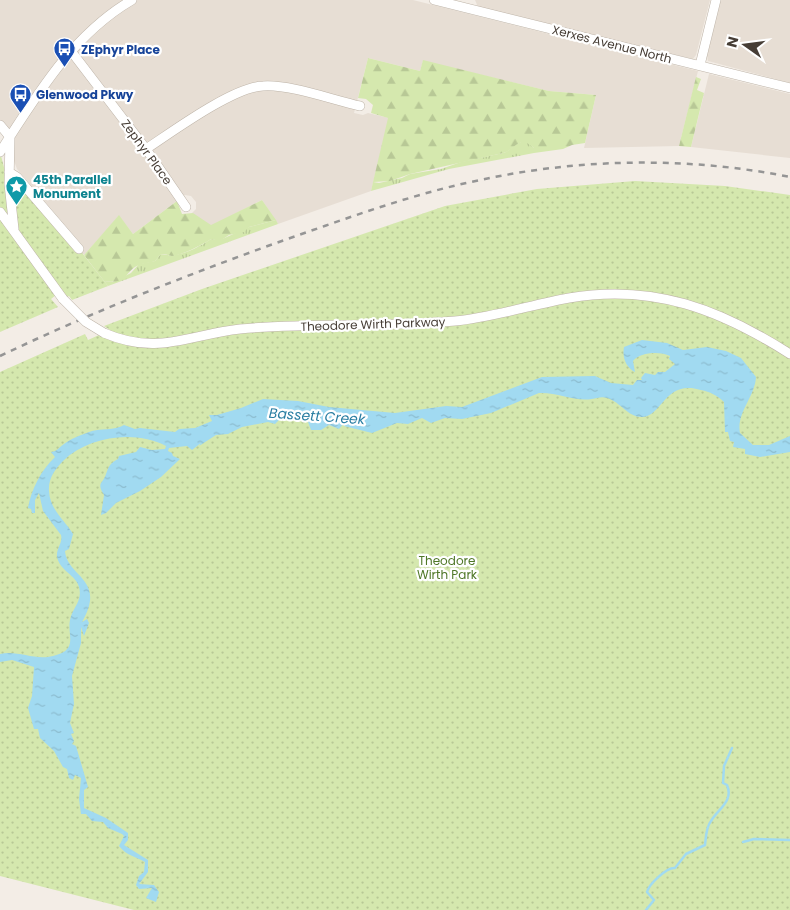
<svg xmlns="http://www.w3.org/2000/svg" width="790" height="910" viewBox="0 0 790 910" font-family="Poppins,sans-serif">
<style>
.residential{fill:#e7ded4}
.grass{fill:url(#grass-tufts)}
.forest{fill:url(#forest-firs)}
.park{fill:url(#park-dots)}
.water{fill:url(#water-ripples)}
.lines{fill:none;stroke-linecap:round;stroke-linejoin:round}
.stream{stroke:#a1daf1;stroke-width:2.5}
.minor-casing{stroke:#beb4a8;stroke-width:10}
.minor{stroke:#fff;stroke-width:9}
.rail{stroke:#959595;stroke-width:2.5;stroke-dasharray:6 6;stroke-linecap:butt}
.minor-bridge-casing{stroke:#beb4a8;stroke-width:10;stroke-linecap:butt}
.minor-bridge{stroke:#fff;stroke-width:9}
.labels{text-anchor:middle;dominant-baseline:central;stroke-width:4.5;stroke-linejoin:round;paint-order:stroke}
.street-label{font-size:12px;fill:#463d35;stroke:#fff}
.transit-label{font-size:12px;font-weight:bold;fill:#164399;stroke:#fff;text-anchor:start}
.culture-label{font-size:12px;font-weight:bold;fill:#0d838f;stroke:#fff;text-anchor:start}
.park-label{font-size:12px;fill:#507828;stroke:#fff}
.water-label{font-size:14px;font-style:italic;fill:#2a7ea2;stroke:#fff}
</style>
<defs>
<pattern id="grass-tufts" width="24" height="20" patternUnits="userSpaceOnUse" patternTransform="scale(1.25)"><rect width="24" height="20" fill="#d5e8ae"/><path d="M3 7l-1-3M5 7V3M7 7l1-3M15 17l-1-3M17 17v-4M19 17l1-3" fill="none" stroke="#b8c896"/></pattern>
<pattern id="forest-firs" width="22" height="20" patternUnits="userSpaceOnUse" patternTransform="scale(1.25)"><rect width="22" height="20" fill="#d5e8ae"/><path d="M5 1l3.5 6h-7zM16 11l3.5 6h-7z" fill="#b8c896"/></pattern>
<pattern id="park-dots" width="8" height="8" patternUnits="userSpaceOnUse" patternTransform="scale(1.25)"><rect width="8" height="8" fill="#d5e8ae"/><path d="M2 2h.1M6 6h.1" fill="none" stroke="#b8c896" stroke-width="1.8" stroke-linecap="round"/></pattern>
<pattern id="water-ripples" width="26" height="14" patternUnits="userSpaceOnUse" patternTransform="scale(1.25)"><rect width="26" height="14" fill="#a1daf1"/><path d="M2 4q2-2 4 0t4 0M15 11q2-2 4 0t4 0" fill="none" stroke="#8cbccf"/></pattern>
</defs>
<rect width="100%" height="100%" fill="#f3ede6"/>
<path class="residential" d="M0,0H413L698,71L679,146L584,148L596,95L549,91L423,61L420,71L368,58L354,113L363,115L368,113L389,118L371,191L278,224L262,200L211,226L191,214L196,209V202L191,196L185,195L133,234L119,216L84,255L79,249L83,246L17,169L0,123Z
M475,0H710L696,55L693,59L478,7Z
M721,0H790V83L708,61L707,56Z
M709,74L790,94V158L691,147Z"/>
<path class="grass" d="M521,142H528L534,148V153L449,169L371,191L373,182L379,183L402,178L410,174L441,169L461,162L503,153C510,151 513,145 521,142Z
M276,220L278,224L108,286L104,281L113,282L131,273L139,264L155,261L160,255C166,253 169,257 175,255C187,253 201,246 211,239L220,240L249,227Z"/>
<path class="forest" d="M368,58L420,71L423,60L549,91L596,95L585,143L572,145L563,149L534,153V148C518,134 516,150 503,153L410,174L390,181L373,182L388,118L371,113L373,105L366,99L358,98Z
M696,77L701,79L697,90L704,93L691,147L679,146Z
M262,200L276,220L249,227L244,232L229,235L220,241L211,239C204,244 180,256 172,256C167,255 166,253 160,255L155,261C150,263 144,263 139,265C125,270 129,285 104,281L84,255L119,215L133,234L177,201L182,214L193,213L211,225Z"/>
<path class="park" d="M0,152L5,171L51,221L75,252L79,249L108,286L72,300L69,296L60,300L56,295L51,299L58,307L0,332Z
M635,181L725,186L790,195V910H134L0,876V372L85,334L88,340L110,330L104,326L202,289L445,206L537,189Z"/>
<path class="water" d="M642,340L667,343L683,350L707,347L726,351L741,358L756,377C755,397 736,413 740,433L753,445H769L790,436V452L760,457L745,454V449L733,447L734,442L730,441L728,432H725L724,402C717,395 710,392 701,390C665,379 663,415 643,417C628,418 621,402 607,398C602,396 597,398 592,399C575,402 557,392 539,393L491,413L462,419L445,418L431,423L422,418L408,424L397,423L372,433L344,426V423L339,429L329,425L321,430H311L308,422L297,418L279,420L275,424L268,422L242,427L228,434L216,435L199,446L201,443L192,450L187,446L169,448L168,451L172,453L173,456L180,459L161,477L140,491L116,503L106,513L101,515L104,495C96,482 103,484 106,474C109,466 110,463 118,459L119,456L136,452L140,447L152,450L165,449L166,446C135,430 89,436 63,461C55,469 48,479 49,491C50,510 64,519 73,534L69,549L65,551C67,577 107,579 82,622L87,619L89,623L84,636L81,627V643L72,676L74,704L70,723L74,733L71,734L74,741L72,744L76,746L88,787L84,790V808L106,818L128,833V840L124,845L148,860V872L139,884L154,885L159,892L156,902L146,898L152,888L139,889L136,885L139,876L144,872L145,862C135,856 127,856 119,846L124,836L122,834L108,828L103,822L92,821L86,814H81L79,799L81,778L75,775L73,780L69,778L67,769L63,767L54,751L40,738L38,729H34L28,708L32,696L34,667L12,660L0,662V654C18,650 35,661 53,656C79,650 67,636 70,620C72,608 83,601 79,587C76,575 60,571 57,557C56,548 63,543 61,535L43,511L39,493L35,500V513H32L31,509L28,508C31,490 41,470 55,457L51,452C58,451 58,448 64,444C70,439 81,435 89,432C99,428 115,431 124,425L135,429L140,428L175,432L179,429L195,428L212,421L209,415H217L241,408L263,399L298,401L329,407L395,413L446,406L462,407L542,377L595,376L611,383L633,385L637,380H642L641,378L645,373L655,375L658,372H665L675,364L669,359L670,356C660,351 640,352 633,361L635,372C626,367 622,358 624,347Z"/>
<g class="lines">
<path class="stream" d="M743,842L754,839L790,840
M646,910L654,900L647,892C649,884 667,867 675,868L686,854L705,845C706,837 706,827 711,821C718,809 734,801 727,785L723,783L724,766L732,748"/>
<defs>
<path id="minor" d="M434,0L790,88
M71,51L146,149L186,207
M700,65L716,0
M0,125L10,137
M10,137L9,184L14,229
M146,149C172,132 233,87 263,86C289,84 333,100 360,106
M0,152C37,95 72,35 132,0
M9,172L17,177L79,249
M0,212L63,299
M104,333C158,356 187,335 240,329C311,322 384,328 455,321C494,317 531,305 569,298C653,283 721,310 790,354"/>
</defs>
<use href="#minor" class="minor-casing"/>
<use href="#minor" class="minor"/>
<path class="rail" d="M0,356C90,313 182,277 276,243C345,219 414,193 485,179C584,158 691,157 790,177"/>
<defs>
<path id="minor-bridge" d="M63,299L86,322L104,333"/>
</defs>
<use href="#minor-bridge" class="minor-bridge-casing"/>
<use href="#minor-bridge" class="minor-bridge"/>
</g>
<defs>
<symbol id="bus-pin" viewBox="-11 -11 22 30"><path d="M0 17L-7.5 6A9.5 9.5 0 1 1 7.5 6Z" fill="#1a4fb4" stroke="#fff"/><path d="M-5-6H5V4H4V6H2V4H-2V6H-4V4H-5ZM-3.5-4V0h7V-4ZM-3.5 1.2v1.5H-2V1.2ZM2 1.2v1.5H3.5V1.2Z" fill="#fff"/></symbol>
<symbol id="sight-pin" viewBox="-11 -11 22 30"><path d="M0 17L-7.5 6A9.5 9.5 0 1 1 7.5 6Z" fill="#0f9aa8" stroke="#fff"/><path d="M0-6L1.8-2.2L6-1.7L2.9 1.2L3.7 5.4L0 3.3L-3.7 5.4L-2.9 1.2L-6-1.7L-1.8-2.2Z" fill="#fff"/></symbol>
</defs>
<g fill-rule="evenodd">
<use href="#bus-pin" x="52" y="36" width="25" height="34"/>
<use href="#bus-pin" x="8" y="82" width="25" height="34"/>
<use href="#sight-pin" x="4" y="174" width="25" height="34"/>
</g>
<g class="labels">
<g class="street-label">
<text transform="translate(612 44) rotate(14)">Xerxes Avenue North</text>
<text transform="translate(147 152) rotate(54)">Zephyr Place</text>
<text transform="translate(373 324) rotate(-2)">Theodore Wirth Parkway</text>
</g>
<g class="transit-label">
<text x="81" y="49">ZEphyr Place</text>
<text x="36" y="94">Glenwood Pkwy</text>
</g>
<g class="culture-label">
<text x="33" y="179">45th Parallel<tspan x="33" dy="14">Monument</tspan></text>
</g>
<g class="park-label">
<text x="447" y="560">Theodore<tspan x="447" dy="14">Wirth Park</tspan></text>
</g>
<g class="water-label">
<text transform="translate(317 416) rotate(4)">Bassett Creek</text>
</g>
</g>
<g transform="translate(745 45) rotate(284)" stroke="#ffffff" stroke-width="4" paint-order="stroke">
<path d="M0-4L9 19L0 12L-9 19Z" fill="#463d35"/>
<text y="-8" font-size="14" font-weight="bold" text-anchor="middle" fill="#463d35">N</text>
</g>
</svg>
